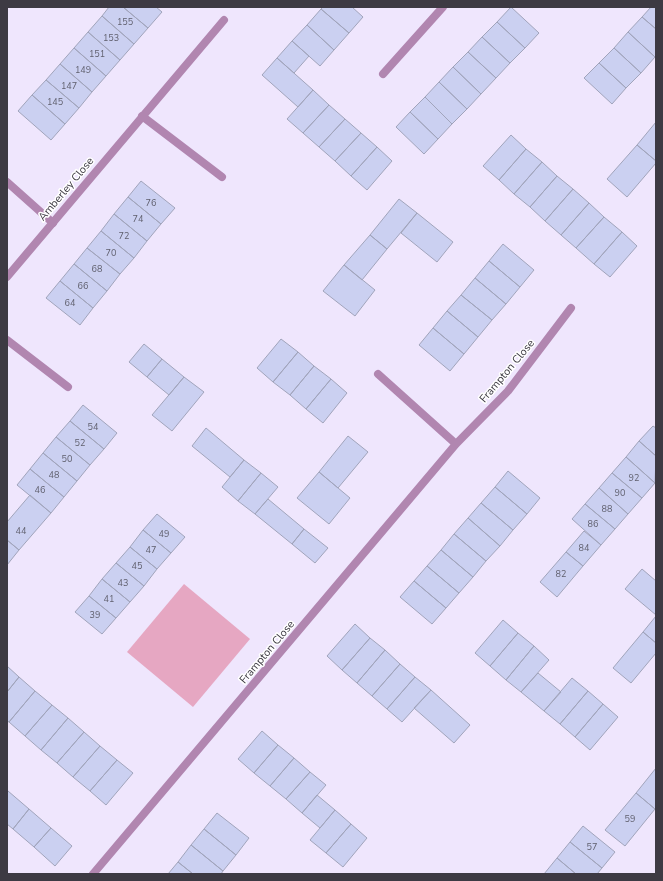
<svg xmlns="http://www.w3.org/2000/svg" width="663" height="881" viewBox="0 0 663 881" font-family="'Nunito Sans',sans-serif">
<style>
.green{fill:#e6a7c2}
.building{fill:#cbd0f1;stroke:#a1a4bb}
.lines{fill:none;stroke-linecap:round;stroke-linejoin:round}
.lane{stroke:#b186b0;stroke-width:8}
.street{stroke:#b186b0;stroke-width:8}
.labels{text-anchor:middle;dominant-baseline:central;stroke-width:3;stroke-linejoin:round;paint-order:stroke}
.number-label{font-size:9px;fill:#60606e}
.street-label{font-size:11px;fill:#3d3a43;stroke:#fff}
</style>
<rect width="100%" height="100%" fill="#efe6fd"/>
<path class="green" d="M184,584L250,639L193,707L127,652Z"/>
<path class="building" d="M109,7H123L148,28L134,44L102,16Z
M123,7H156L162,12L148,28Z
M323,7H352L363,17L349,33L321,9Z
M511,7L539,33L525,48L497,22Z
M651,7H656V29L642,17Z
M321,9L349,33L334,50L307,25Z
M102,16L134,44L120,60L88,32Z
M642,17L656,29V56L655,57L628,32Z
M497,22L525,48L510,63L482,37Z
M307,25L334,50L320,66L292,41Z
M88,32L120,60L106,76L74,48Z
M628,32L655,57L641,73L614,48Z
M482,37L510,63L496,78L468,52Z
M292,41L309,56L294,73L277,58Z
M74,48L106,76L92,92L60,64Z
M614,48L641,73L626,88L599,63Z
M468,52L496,78L481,94L453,67Z
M277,58L313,90L298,107L262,75Z
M599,63L626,88L612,104L584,78Z
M60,64L92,92L79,108L46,80Z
M453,67L481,94L467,109L439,82Z
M46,80L79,108L65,124L32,95Z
M439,82L467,109L452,124L425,97Z
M313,90L329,105L303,133L287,119Z
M32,95L65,124L51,140L18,111Z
M425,97L452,124L438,139L410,112Z
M329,105L345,119L319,147L303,133Z
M410,112L438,139L424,154L396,127Z
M345,119L361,133L335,161L319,147Z
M656,122V161L637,145Z
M361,133L377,147L351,176L335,161Z
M511,135L526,149L499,180L483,166Z
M637,145L656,161V163L627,197L607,179Z
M377,147L392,161L367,190L351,176Z
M526,149L542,162L514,194L499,180Z
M542,162L557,176L530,207L514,194Z
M557,176L573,189L545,221L530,207Z
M141,181L175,208L161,224L128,197Z
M573,189L589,203L561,235L545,221Z
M128,197L161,224L147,241L114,214Z
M399,199L417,213L387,249L370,235Z
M589,203L604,217L576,248L561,235Z
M417,213L453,242L437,262L401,233Z
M114,214L147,241L134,258L101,231Z
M604,217L622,232L594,264L576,248Z
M101,231L134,258L120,274L87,248Z
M622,232L637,246L610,277L594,264Z
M370,235L387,249L362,280L344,265Z
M503,244L534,270L520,287L489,261Z
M87,248L120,274L107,291L74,264Z
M489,261L520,287L506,304L475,278Z
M74,264L107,291L93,308L60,281Z
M344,265L375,290L355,316L323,291Z
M475,278L506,304L492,320L461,295Z
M60,281L93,308L80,325L46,298Z
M461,295L492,320L478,337L447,311Z
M447,311L478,337L464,354L433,328Z
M433,328L464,354L450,371L419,345Z
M281,339L298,352L273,382L257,368Z
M144,344L162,359L147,377L129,362Z
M298,352L314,366L290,395L273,382Z
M162,359L184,377L169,395L147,377Z
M314,366L331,379L306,409L290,395Z
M184,377L204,392L172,431L152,415Z
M331,379L347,393L323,423L306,409Z
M83,405L117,433L104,449L70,421Z
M70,421L104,449L90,465L56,437Z
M653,426L656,428V456L639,441Z
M206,428L244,460L230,477L192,446Z
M348,436L368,452L338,488L319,472Z
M56,437L90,465L77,481L43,453Z
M639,441L656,456L655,483L626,457Z
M43,453L77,481L64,497L30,469Z
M626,457L655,483L642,498L612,473Z
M244,460L261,473L238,501L222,487Z
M30,469L64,497L51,513L17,485Z
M508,471L540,498L527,514L495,487Z
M319,472L350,498L329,524L297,498Z
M261,473L278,487L255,514L238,501Z
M612,473L642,498L628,514L599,488Z
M495,487L527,514L513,530L481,503Z
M599,488L628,514L615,529L585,504Z
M30,495L51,513L19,550L7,540V522Z
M268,499L304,529L292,544L255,514Z
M481,503L513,530L500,546L468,518Z
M585,504L615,529L601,545L572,519Z
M157,514L185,537L171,553L143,530Z
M468,518L500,546L486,561L454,534Z
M304,529L328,548L315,563L292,544Z
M143,530L171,553L157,569L130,547Z
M584,531L601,545L583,566L566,552Z
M454,534L486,561L473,577L441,550Z
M7,540L19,550L7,565Z
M130,547L157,569L144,586L116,563Z
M441,550L473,577L459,593L427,566Z
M566,552L583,566L557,597L540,582Z
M116,563L144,586L130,602L102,579Z
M427,566L459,593L446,608L414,581Z
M642,569L656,581V615L625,589Z
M102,579L130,602L116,618L89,596Z
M414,581L446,608L432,624L400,597Z
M89,596L116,618L102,634L75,612Z
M656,616V643L643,632Z
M503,620L518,633L490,666L475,653Z
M355,624L370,638L342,670L327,656Z
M643,632L656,643V653L631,683L613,668Z
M518,633L534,646L506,680L490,666Z
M370,638L385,650L357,683L342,670Z
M534,646L549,660L521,692L506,680Z
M385,650L400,664L372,696L357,683Z
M400,664L415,677L387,709L372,696Z
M7,666L19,677L7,692Z
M538,673L561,692L544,711L521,692Z
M19,677L35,691L9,722L7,721V692Z
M415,677L431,690L402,722L387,709Z
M572,678L588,691L560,724L544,711Z
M431,690L470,725L454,743L414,708Z
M35,691L52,705L25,736L9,722Z
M588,691L603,704L575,737L560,724Z
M603,704L618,717L590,750L575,737Z
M52,705L68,718L41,750L25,736Z
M68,718L84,732L57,763L41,750Z
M262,731L278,745L254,773L238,759Z
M84,732L100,746L73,777L57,763Z
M278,745L294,758L270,786L254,773Z
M100,746L117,760L90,791L73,777Z
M294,758L310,772L286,799L270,786Z
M117,760L133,773L106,805L90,791Z
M656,768V808L655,809L636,793Z
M310,772L326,785L302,813L286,799Z
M8,791L29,809L13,829L7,824V793Z
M636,793L655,809L625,846L605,830Z
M317,795L335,810L320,828L302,813Z
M29,809L51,828L34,847L13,829Z
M335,810L351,824L326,853L310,840Z
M217,813L249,838L236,855L204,829Z
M351,824L367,838L343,867L326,853Z
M583,826L615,852L602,868L570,842Z
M51,828L72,846L55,866L34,847Z
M204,829L236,855L223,871L191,845Z
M570,842L602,868L597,874H576L557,858Z
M191,845L223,871L221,874H193L178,862Z
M557,858L576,874H544Z
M178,862L193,874H168Z"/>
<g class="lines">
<path class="lane" d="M7,182L53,223"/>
<path class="street" d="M383,74L443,7
M142,116L222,177
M7,277L224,20
M7,340L68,387
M378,374L456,444
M93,874L456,444L508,391L571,308"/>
</g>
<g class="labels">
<g class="number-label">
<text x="125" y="22">155</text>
<text x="111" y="38">153</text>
<text x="97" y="54">151</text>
<text x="83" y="70">149</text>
<text x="69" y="86">147</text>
<text x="55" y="102">145</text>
<text x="151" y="203">76</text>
<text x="138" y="219">74</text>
<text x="124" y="236">72</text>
<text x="111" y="253">70</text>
<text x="97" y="269">68</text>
<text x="83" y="286">66</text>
<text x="70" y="303">64</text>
<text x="93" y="427">54</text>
<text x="80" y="443">52</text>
<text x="67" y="459">50</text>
<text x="54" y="475">48</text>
<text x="634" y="478">92</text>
<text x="40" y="490">46</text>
<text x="620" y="493">90</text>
<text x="607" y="509">88</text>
<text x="593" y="524">86</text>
<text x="21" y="531">44</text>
<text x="164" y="534">49</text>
<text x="584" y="548">84</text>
<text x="151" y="550">47</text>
<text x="137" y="566">45</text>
<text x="561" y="574">82</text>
<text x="123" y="583">43</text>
<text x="109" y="599">41</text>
<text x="95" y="615">39</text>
<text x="630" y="819">59</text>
<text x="592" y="847">57</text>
</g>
<g class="street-label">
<text transform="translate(66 189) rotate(-50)">Amberley Close</text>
<text transform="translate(507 371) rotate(-50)">Frampton Close</text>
<text transform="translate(267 652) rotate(-50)">Frampton Close</text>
</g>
</g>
<rect width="663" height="881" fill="none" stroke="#3d3a43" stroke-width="16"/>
</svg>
